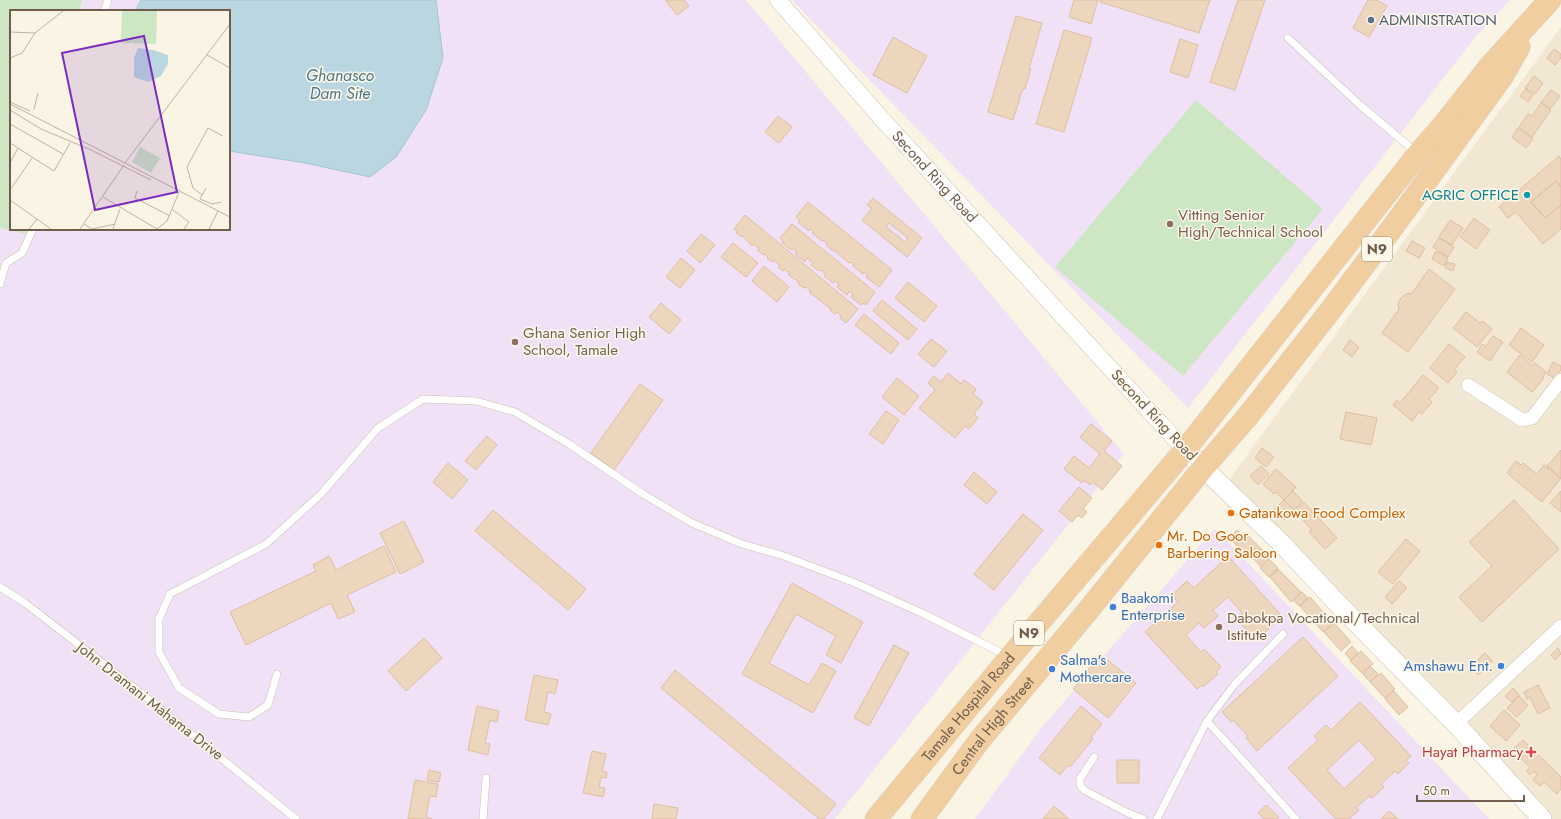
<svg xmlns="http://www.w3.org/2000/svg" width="1561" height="819" viewBox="0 0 1561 819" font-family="Jost,sans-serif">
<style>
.residential{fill:#f1e7d3}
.education{fill:#f1e1f6;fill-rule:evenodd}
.green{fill:#cde6c4}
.water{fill:#bad7e1;stroke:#a1c5d2}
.building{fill:#edd6be;stroke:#debfa0;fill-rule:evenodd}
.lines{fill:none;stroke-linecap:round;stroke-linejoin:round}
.service-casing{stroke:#ccbfae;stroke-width:8}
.minor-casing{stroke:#ccbfae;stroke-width:14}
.tertiary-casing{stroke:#ccbfae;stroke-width:17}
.secondary-casing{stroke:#cdbdaa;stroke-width:20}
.trunk-casing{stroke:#dad5d0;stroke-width:23}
.service{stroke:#fff;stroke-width:7}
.minor{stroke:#fff;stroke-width:13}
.tertiary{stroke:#fff;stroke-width:16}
.secondary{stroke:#fff;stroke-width:19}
.trunk{stroke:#f1cea0;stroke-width:22}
.service-dot{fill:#5c6f8a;stroke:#fdf8e9;stroke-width:1.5}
.culture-dot{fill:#0f9aa8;stroke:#fdf8e9;stroke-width:1.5}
.education-dot{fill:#8d6e63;stroke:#fdf8e9;stroke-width:1.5}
.food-dot{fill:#e8710a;stroke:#fdf8e9;stroke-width:1.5}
.shop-dot{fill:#3f7fe0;stroke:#fdf8e9;stroke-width:1.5}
.health-dot{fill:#e0444e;stroke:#fdf8e9;stroke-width:1.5}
.labels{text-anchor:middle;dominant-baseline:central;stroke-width:3;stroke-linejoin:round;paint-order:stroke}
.shield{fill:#fdf8e9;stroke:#9a8c7b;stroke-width:1}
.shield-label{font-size:14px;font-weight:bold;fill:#705d4c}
.service-label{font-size:15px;fill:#4e5e75;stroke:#fdf8e9;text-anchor:start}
.street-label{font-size:15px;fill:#705d4c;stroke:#fdf8e9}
.culture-label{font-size:15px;fill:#0d838f;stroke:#fdf8e9;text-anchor:end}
.education-label{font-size:15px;fill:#785e54;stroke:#fdf8e9;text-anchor:start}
.food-label{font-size:15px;fill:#c56008;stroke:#fdf8e9;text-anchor:start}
.shop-label{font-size:15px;fill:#366cbe;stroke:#fdf8e9;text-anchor:start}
.health-label{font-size:15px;fill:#be3a42;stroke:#fdf8e9;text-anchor:end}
.water-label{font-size:16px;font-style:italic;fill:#4b7788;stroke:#fdf8e9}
.inset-road{fill:none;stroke:#bfb3a2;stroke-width:1}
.view{fill:#7b2cbf;fill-opacity:0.15;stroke:#7b2cbf;stroke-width:2}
.inset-edge{fill:none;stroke:#705d4c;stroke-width:2}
</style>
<rect width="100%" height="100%" fill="#faf4e4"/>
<path class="residential" d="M1561,27V819H1541L1228,481Z"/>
<path class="education" d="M0,0H746L1124,454L835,819H0ZM11,11H229V229H11Z
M792,0H1510L1473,40L1188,408Z
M1215,528L1489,819H975L1042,727Z"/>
<path class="green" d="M0,0H82L79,11H11V229H27L26,234L0,228Z
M1196,100L1323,209L1183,376L1055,267Z"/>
<path class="water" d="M141,0H436L443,58L426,110L396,157L370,177L305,163L229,151V11H135Z"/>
<path class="building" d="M665,0H684L689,6L677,15Z
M1074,0H1098L1091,24L1069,17Z
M1100,0H1210L1199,33L1100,2Z
M1238,0H1265L1235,90L1210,82Z
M1368,0H1377L1387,6L1369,37L1353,28Z
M1016,16L1042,23L1029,69H1031L1025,89L1023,88L1013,120L988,112Z
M1064,30L1092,38L1064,132L1036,124Z
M893,37L927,56L907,93L873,75Z
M1180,39L1198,45L1188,78L1170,72Z
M1554,49L1561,54V58L1555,65L1547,58Z
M1534,76L1543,83L1535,94L1525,88Z
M1526,89L1533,95L1528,102L1520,96Z
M1551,90L1560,96L1550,109L1541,102Z
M1541,103L1551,110L1532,137L1519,127L1528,114L1532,116Z
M778,116L792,127L779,143L765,132Z
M1518,128L1533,139L1526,148L1512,137Z
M1559,156L1561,159V187L1556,181L1531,202L1545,218L1561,205V229L1543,244L1516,212L1508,218L1499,207Z
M1556,181L1561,187V205L1545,218L1531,202Z
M873,198L922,238L907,257L862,220L872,208L867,205ZM889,223L908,238L905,242L886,227Z
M808,202L892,270L879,287L866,277L868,275L864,272L863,274L853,266L854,265L850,262L849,263L837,253L838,252L836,250L835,252L826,245L827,243L823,240L822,241L812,233L814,232L811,229L809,231L798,222L800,220L796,217Z
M745,215L858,309L846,323L840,318L841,316L837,312L835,314L830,310L831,309L809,292L811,291L806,287L804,288L798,284L799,282L788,275L790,274L784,269L783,271L778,267L780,265L773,260L772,262L767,258L768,257L765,254L764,255L757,250L759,248L754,244L752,246L743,236L742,237L736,233L737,231L734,229Z
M1474,218L1490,230L1476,249L1460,237Z
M1450,220L1463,228L1452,245L1439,237Z
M792,224L875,292L866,305L863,303L861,305L851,297L853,294L849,291L847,295L837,287L839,284L835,281L833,283L824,276L826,274L821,270L819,271L811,265L813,263L807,258L805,262L795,254L797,252L793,249L791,250L782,243L783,241L780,238Z
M701,234L715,245L700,263L687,251Z
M1439,238L1454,247L1448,257L1433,247Z
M1412,241L1425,248L1419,258L1406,251Z
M733,243L758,263L746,277L721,257Z
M1436,251L1448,258L1444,266L1432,259Z
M681,258L695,270L680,288L666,277Z
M1447,262L1455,264L1453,271L1445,268Z
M764,266L789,287L777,302L752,281Z
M1429,269L1455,289L1408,352L1382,333L1399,309L1398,304L1401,298L1406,294L1412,293Z
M908,282L937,306L924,322L895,298Z
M882,300L917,329L908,340L873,311Z
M661,303L681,320L669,334L649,317Z
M1466,312L1480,323L1482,321L1492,329L1477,347L1453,328Z
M864,314L899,343L891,354L855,325Z
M1521,328L1544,345L1532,362L1509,345Z
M1493,336L1503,342L1490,361L1477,352L1482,344L1486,346Z
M931,339L947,351L934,367L918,354Z
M1350,340L1359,347L1352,357L1343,350Z
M1449,344L1465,357L1454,370L1457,372L1448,383L1430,368Z
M1520,355L1533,366L1535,363L1546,372L1543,377L1544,378L1532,392L1507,372Z
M1553,362L1561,366V369L1556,379L1547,374Z
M948,373L961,384L964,380L976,389L973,394L983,402L974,414L978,418L969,429L965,426L955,438L919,408L935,390L928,383L934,376L941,382Z
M1423,375L1439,388L1429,399L1432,402L1422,414L1419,412L1412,421L1393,405L1397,400L1400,403Z
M897,378L919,396L904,415L882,397Z
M640,384L663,400L614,470L591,453Z
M886,411L899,420L883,444L869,434Z
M1346,412L1377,418L1371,445L1340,439Z
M1091,424L1112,441L1104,451L1122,466L1102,490L1093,482L1090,485L1084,480L1082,483L1064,469L1074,456L1089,468L1100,454L1080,437Z
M487,436L497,445L476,470L465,461Z
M1262,448L1274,457L1266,467L1255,458Z
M1561,450V478L1547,466Z
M1516,461L1521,465L1523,463L1537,474L1544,465L1561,478L1542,502L1507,473Z
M448,463L468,480L452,499L433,482Z
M1261,466L1269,474L1258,485L1250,476Z
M1276,469L1296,487L1284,500L1276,492L1274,494L1263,484Z
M974,472L997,492L987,504L964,485Z
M1079,487L1092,498L1083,509L1087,512L1082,518L1078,515L1072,522L1059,511Z
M1293,491L1302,501L1294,510L1284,500Z
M1561,491V512L1550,503Z
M1284,500L1294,510L1284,520L1274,510Z
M1514,500L1559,549L1482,622L1459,597L1492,566L1469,542Z
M1304,502L1337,538L1325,549L1309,532L1312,530L1294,510Z
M493,510L586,589L568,610L475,531Z
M1023,514L1043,530L994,590L974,574Z
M404,521L424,562L400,574L380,533Z
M1237,530L1244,537L1236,545L1230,538Z
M1247,534L1261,549L1251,559L1236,544Z
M1406,539L1420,551L1393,584L1378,572Z
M384,546L396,572L347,595L355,612L338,619L331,603L246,645L230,612L316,571L313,565L329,556L336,570Z
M1261,549L1267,555L1266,556L1269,559L1261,567L1253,558Z
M1228,556L1280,614L1274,619L1276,622L1262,635L1260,633L1254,638L1236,618L1242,613L1228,597L1213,610L1218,616L1204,628L1199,623L1186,635L1201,652L1204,649L1221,667L1216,672L1218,674L1203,687L1202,685L1197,689L1145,632L1178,602L1172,595L1187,581L1194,588Z
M1269,559L1278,568L1269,577L1260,568Z
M1278,569L1301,592L1291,602L1270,577Z
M1399,581L1407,588L1392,604L1385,597Z
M792,583L863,622L841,663L826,655L836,636L796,614L769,663L809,685L822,663L836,671L813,713L742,674Z
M1302,592L1308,598L1299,606L1293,600Z
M1310,597L1333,623L1323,632L1300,606Z
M1334,623L1351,642L1341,651L1324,632Z
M1303,637L1338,676L1257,751L1246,738L1248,736L1233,720L1231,722L1222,712Z
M424,638L442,658L406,691L388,671Z
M894,645L909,653L869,726L854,718Z
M1352,646L1358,653L1351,660L1345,653Z
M1558,648L1561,654L1555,660L1551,655Z
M1361,651L1373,664L1362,673L1350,661Z
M1485,653L1492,661L1478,675L1470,667Z
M1100,654L1136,683L1108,718L1073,689Z
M1370,666L1378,674L1370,682L1363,674Z
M675,670L836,804L824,819H819L661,688Z
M1381,673L1395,689L1385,698L1370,682Z
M534,675L558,680L555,694L548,692L544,712L551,714L548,725L525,720Z
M1538,685L1550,708L1538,714L1530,697L1527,699L1524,692Z
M1513,688L1519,695L1512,702L1505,696Z
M1394,691L1408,707L1399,715L1385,699Z
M1519,696L1528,705L1517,717L1507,708Z
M1360,702L1411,756L1406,760L1409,763L1398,774L1395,771L1381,784L1384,787L1372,798L1369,796L1356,808L1359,810L1349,819H1336L1288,768L1318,740L1314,736L1326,725L1331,730ZM1359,740L1376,759L1344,789L1327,770Z
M477,706L499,711L497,722L490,720L485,743L490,744L488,755L468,750Z
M1081,706L1102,724L1091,737L1093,739L1070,767L1068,765L1060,775L1039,758Z
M1504,710L1520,725L1506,741L1490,726Z
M1523,740L1561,777V789L1557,794L1544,782L1540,786L1533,780L1537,775L1534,771L1530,775L1526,771L1530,767L1512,750Z
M592,751L606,754L602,771L607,772L606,778L601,777L599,787L605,788L603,797L583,793Z
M1117,760H1139V783H1117Z
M429,770L441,773L439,782L427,780Z
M415,780L438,784L436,797L430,796L426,817L432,819H408Z
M654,804L678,808L676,819H652Z
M1266,805L1279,817L1277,819H1264L1258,813Z
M1054,806L1069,819H1043Z
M1389,811L1398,819H1381Z"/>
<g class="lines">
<defs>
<path id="service" d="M104,11L108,0
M1288,38L1361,106L1416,152
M0,284L6,263L22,253L33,229
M0,587L25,603L136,689L296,819
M277,674L268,705L249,717L219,714L179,688L159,652V619L170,594L266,544L321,494L378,428L423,399L476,401L515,412L569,444L643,494L692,523L742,544L784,556L855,583L924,614L1008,656
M1207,721L1296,819
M1094,757L1080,779V785L1084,790L1126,812L1143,819
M483,819L486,778
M1157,819L1207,721L1234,685L1283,634"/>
<path id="minor" d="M1468,385L1522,420L1532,418L1561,380
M1456,724L1561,626"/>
<g id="tertiary">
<path id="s1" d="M778,0L881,118L1185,450"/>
</g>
<path id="secondary" d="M1185,450L1282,544L1338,604L1456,724L1542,819"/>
<g id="trunk">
<path id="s2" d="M876,819L1010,657L1185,450L1418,154L1445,123L1490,66L1550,0"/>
<path id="s3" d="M922,819L979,741L1086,613L1203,468L1248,416L1330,311L1398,220L1502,77L1519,47"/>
</g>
</defs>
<use href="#service" class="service-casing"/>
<use href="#minor" class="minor-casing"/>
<use href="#tertiary" class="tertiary-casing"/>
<use href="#secondary" class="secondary-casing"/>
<use href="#trunk" class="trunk-casing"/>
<use href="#service" class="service"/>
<use href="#minor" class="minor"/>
<use href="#tertiary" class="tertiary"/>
<use href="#secondary" class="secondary"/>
<use href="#trunk" class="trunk"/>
</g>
<circle class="service-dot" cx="1371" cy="20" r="4"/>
<circle class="culture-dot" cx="1527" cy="195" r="4"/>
<g class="education-dot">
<circle cx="1170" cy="224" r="4"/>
<circle cx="515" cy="342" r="4"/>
<circle cx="1219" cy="627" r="4"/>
</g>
<g class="food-dot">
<circle cx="1231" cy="513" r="4"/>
<circle cx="1159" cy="545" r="4"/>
</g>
<g class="shop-dot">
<circle cx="1113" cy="607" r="4"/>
<circle cx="1501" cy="666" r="4"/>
<circle cx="1052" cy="669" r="4"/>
</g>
<path class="health-dot" d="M1529 746h4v4h4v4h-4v4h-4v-4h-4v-4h4z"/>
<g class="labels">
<g class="shield">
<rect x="1362" y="237" width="30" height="24" rx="3"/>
<rect x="1014" y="621" width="30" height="24" rx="3"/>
</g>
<g class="shield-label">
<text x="1377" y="249">N9</text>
<text x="1029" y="633">N9</text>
</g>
<g class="service-label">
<text x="1379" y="20">ADMINISTRATION</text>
</g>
<g class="street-label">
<text stroke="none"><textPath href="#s1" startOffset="236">Second Ring Road</textPath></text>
<text transform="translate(1154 415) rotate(47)">Second Ring Road</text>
<text transform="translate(150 701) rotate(38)">John Dramani Mahama Drive</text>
<text stroke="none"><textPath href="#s2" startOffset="145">Tamale Hospital Road</textPath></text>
<text stroke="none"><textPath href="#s3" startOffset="117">Central High Street</textPath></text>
</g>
<g class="culture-label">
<text x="1519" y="195">AGRIC OFFICE</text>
</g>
<g class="education-label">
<text x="1178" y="215">Vitting Senior<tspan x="1178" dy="17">High/Technical School</tspan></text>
<text x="523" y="333">Ghana Senior High<tspan x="523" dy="17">School, Tamale</tspan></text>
<text x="1227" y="618">Dabokpa Vocational/Technical<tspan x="1227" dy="17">Istitute</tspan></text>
</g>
<g class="food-label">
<text x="1239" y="513">Gatankowa Food Complex</text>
<text x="1167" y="536">Mr. Do Goor<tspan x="1167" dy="17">Barbering Saloon</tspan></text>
</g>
<g class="shop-label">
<text x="1121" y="598">Baakomi<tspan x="1121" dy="17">Enterprise</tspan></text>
<text x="1060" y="660">Salma's<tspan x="1060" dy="17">Mothercare</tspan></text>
<text x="1493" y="666" text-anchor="end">Amshawu Ent.</text>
</g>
<g class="health-label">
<text x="1523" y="752">Hayat Pharmacy</text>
</g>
<g class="water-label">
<text x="340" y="75">Ghanasco<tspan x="340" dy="18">Dam Site</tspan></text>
</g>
</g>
<g transform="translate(10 10)">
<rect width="220" height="220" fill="#faf4e4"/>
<path d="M112,1H147L146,34L111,33ZM130,137L150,148L141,163L122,152Z" fill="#cde6c4"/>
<path d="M128,38L143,40L158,45V54L151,66L138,72L124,67V48Z" fill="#bad7e1"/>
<path class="inset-road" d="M0,22L25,23M197,45L220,58M0,48L12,43L25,23L53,1M0,92L20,101M0,94L220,207M24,99L28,83M0,100L31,119L81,140L141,170M0,114L53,144M0,133L44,161L60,133M0,153L8,138M115,153L220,14M0,180L22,148M127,181L125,188L160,206M192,185L183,178L177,157L198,118L213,126M93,187L147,219M190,189L202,194L211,192M190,189L196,178M0,190L41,219M163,200L179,212L174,219M74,214L82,219L105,214M19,219L27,209M70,219L114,155M103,219L110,199M147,219L157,211L169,182M199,219L208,201"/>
<path class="view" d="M134,26L167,182L85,200L52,43Z"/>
<rect width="220" height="220" class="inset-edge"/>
</g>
<path d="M1417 795v6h107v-6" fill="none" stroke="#705d4c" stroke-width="2"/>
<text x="1423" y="795" font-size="12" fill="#705d4c" stroke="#fdf8e9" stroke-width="3" paint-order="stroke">50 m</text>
</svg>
